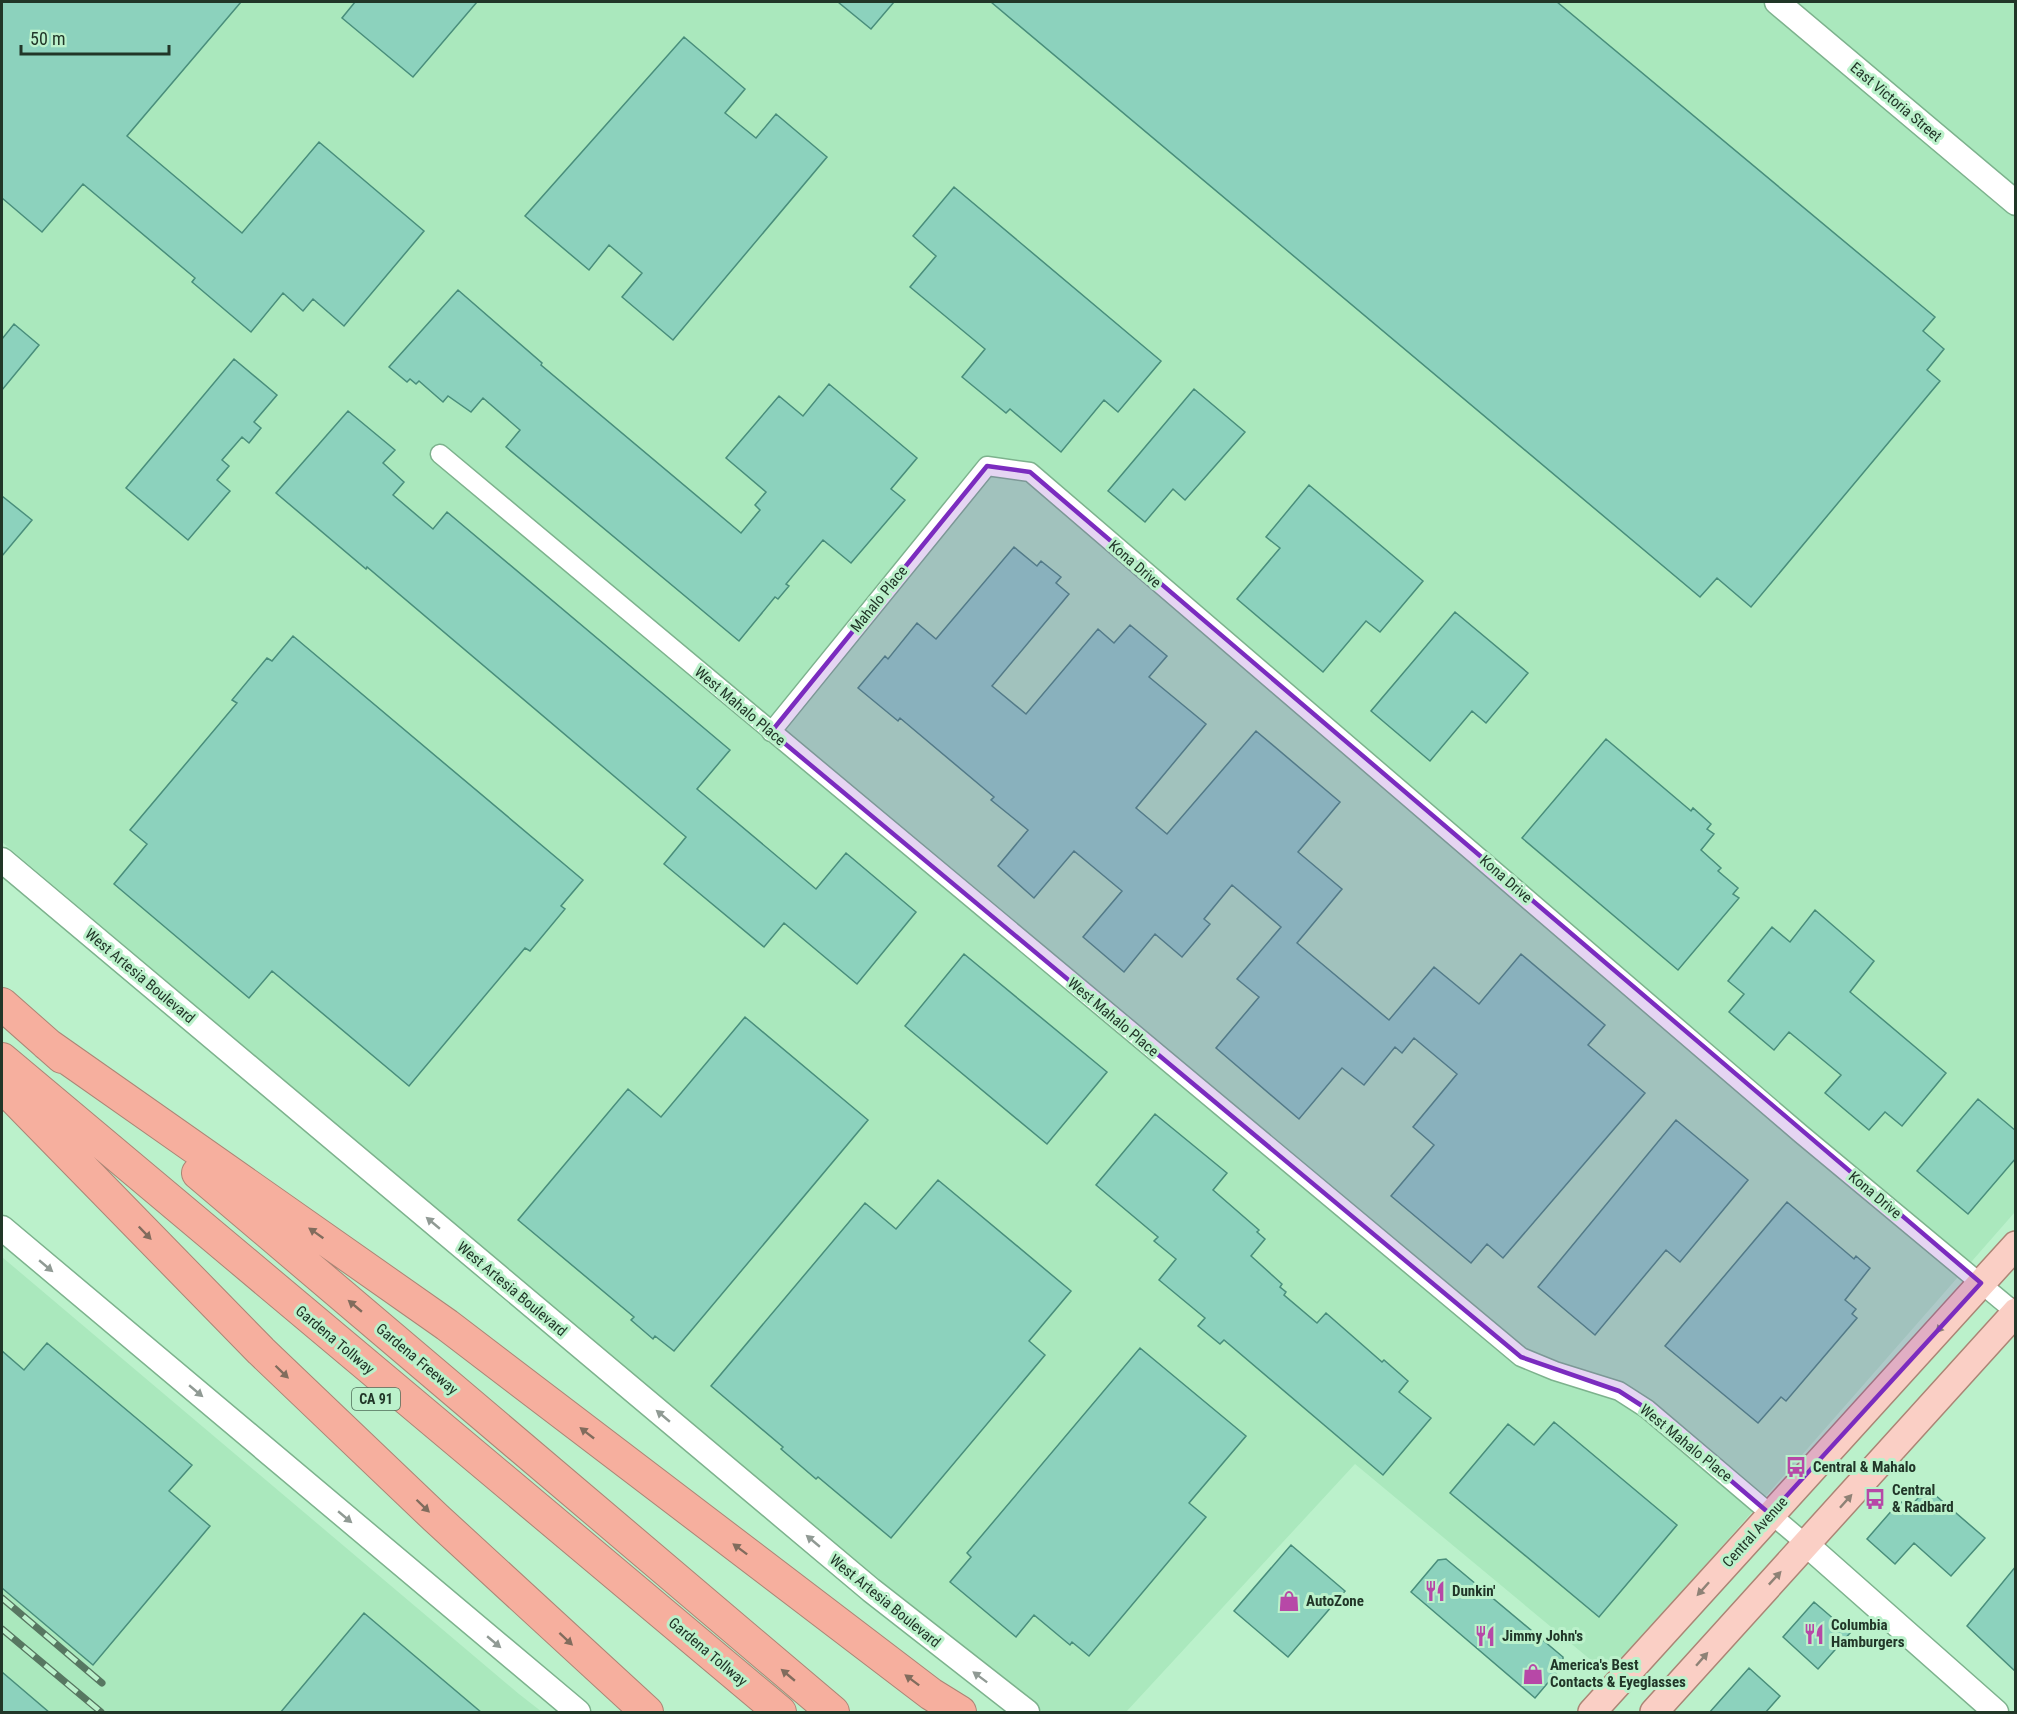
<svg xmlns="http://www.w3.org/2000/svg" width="2017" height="1714" viewBox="0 0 2017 1714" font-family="'Roboto Condensed',sans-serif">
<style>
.built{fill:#aae8bd}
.building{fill:#8cd2bd;stroke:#498e7b;stroke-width:1.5}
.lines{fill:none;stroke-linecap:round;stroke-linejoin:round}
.street-casing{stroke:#7db28d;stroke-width:21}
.secondary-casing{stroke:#7db28d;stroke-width:27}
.primary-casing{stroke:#ab8575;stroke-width:30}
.highway-casing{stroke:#ab8575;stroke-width:34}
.street{stroke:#fff;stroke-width:18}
.secondary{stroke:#fff;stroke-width:24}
.primary{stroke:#facfc5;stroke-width:27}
.highway{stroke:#f6af9e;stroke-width:32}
.rail-casing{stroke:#577761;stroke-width:7}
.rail{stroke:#bbf1cb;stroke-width:4.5;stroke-dasharray:14;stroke-linecap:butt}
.oneway{fill:#909a94}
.oneway2{fill:#816c5d}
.oneway3{fill:#8e8276}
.marked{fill:#7b2cbf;fill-opacity:0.2;stroke:#7b2cbf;stroke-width:4.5;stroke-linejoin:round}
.labels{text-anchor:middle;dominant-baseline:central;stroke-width:6;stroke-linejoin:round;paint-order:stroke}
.shield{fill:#bbf1cb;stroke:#4f6e59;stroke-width:1.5}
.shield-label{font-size:14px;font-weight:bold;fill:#213628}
.street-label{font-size:15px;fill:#213628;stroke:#bbf1cb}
.poi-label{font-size:15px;font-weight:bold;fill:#213628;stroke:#bbf1cb;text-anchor:start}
</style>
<rect width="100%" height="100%" fill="#bbf1cb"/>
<path class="built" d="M2,2H2015V1212L1609,1675L1355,1464L1126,1712H1043L965,1655L2,842Z
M2,1257L519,1694L542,1712H2Z"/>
<path class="building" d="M2,2H241L127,136L242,233L319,142L424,231L344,326L313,299L303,311L283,293L251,332L192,282L195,278L83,184L42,232L2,198Z
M355,2H477L413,77L342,18Z
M838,2H894L871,29Z
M991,2H1557L1935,317L1923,331L1944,349L1927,370L1940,381L1751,607L1717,578L1700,597Z
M684,37L745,89L725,113L756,138L776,114L827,157L673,340L622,297L642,273L609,245L589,270L525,216Z
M954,187L1161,361L1118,412L1104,400L1061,452L1010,409L1006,413L962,377L985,349L910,287L936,256L913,236Z
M458,290L542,363L541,365L741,533L760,510L755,505L766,492L726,458L779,396L803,416L829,384L917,458L891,489L905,500L851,563L823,540L786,584L789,586L778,599L775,597L739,641L506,447L520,430L483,398L471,412L448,396L443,402L419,381L416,384L410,379L407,382L389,367Z
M14,324L39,345L2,390V339Z
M234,359L277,395L254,422L261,428L249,443L242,437L222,460L229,466L217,480L230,491L188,540L126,488Z
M1194,389L1245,432L1185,500L1173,489L1145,522L1108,491Z
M348,411L395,450L383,463L404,482L393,495L433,529L447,512L730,750L697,789L816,889L846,853L916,912L857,984L784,923L764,947L664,864L686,837L367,567L366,569L276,493Z
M1309,485L1423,581L1380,632L1366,621L1323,672L1237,599L1280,548L1266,537Z
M2,496L32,520L2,556Z
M1014,547L1037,566L1041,561L1061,577L1056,583L1069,594L992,686L1026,714L1098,629L1114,643L1130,625L1167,656L1149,677L1206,724L1136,808L1167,834L1256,731L1340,802L1298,852L1342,889L1297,943L1389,1020L1434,967L1479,1004L1521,954L1605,1025L1588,1045L1645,1093L1503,1258L1487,1244L1471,1263L1391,1196L1434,1145L1413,1127L1457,1074L1414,1038L1402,1053L1395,1047L1364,1085L1342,1068L1299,1119L1216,1048L1259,997L1237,979L1281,927L1232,885L1204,919L1210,924L1182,957L1155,934L1124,972L1083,937L1122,891L1074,851L1034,898L998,866L1028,830L991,800L994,797L900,718L898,721L858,688L885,656L888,659L917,623L936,639Z
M1455,612L1528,673L1486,723L1472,711L1430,761L1371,711Z
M293,636L583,880L561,906L565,909L530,951L525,948L409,1086L272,971L249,998L114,884L147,844L130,830L237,703L232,700L267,658L272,661Z
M1606,739L1691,811L1693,808L1711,824L1707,829L1714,834L1701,850L1721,868L1718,871L1738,888L1733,894L1739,898L1678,970L1522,838Z
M1815,910L1874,961L1850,992L1946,1073L1902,1126L1885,1112L1869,1130L1825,1093L1841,1075L1789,1032L1774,1050L1729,1012L1744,994L1728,981L1772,927L1790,942Z
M964,954L1107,1072L1047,1144L905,1026Z
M745,1017L868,1120L674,1351L655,1336L653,1339L631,1320L634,1317L518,1220L628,1089L661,1117Z
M1978,1099L2016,1131V1158L1968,1214L1917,1171Z
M1155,1114L1227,1173L1213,1190L1259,1230L1257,1232L1265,1239L1251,1256L1282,1284L1280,1287L1286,1292L1284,1295L1317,1323L1326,1313L1382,1362L1384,1360L1408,1381L1399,1392L1431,1418L1383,1475L1224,1340L1220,1344L1198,1326L1205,1318L1159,1280L1176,1259L1154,1241L1158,1237L1096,1185Z
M1676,1120L1748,1180L1680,1262L1666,1250L1595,1335L1538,1287Z
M938,1180L1071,1291L1029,1341L1045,1355L891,1538L818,1477L816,1479L781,1449L783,1447L711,1386L865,1203L896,1229Z
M1787,1202L1854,1259L1856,1256L1870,1268L1845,1300L1856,1309L1852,1314L1857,1318L1786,1401L1781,1397L1758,1423L1665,1346Z
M47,1343L192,1465L169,1491L210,1526L93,1665L2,1588V1351L24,1370Z
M1140,1348L1246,1436L1189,1503L1206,1517L1089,1656L1072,1642L1070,1645L1034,1615L1016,1637L950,1582L971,1557L967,1553Z
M1554,1422L1677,1525L1599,1617L1450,1493L1508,1424L1534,1445Z
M1927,1488L1985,1538L1951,1576L1914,1543L1895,1564L1867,1539L1894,1508L1902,1502L1909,1508Z
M1291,1545L1345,1591L1288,1657L1234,1611Z
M1446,1559L1563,1657V1665L1535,1698L1411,1592L1438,1560Z
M2016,1566V1672L1967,1626Z
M1814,1602L1850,1633L1818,1669L1783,1637Z
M364,1613L482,1713H280Z
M1749,1668L1780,1696L1765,1713H1709Z
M2,1672L50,1713H2Z"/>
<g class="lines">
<defs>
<path id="street" d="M440,454L1521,1357L1555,1371L1619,1391L1647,1409L1806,1544
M771,732L987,466L1030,472L1801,1134L2015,1312"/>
<path id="secondary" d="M1777,2L2016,203
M2,860L871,1590L1027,1712
M2,1228L578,1712
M1806,1544L1996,1712"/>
<path id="primary" d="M1592,1712L2016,1245
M1654,1712L2016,1312"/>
<path id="highway" d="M2,1004L62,1057
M47,1044L447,1325L931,1694L960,1712
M2,1059L780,1712
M2,1086L261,1351L436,1518L647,1712
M198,1173L833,1712"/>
</defs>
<use href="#street" class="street-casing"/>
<use href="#secondary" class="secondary-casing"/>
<use href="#primary" class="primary-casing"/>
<use href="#highway" class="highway-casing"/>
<use href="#street" class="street"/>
<use href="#secondary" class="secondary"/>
<use href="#primary" class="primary"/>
<use href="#highway" class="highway"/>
<defs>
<path id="rail" d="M2,1598L102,1683
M2,1629L101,1712"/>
</defs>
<use href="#rail" class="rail-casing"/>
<use href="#rail" class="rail"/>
</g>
<defs><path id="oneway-solid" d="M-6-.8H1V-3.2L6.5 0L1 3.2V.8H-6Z" transform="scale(1.5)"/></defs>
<g class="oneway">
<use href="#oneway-solid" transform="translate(433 1223) rotate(-140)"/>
<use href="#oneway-solid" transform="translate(46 1266) rotate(40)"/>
<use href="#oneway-solid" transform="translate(196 1391) rotate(40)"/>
<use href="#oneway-solid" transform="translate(663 1416) rotate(-140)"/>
<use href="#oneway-solid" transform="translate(345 1517) rotate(40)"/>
<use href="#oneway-solid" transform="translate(813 1541) rotate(-140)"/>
<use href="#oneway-solid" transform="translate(494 1642) rotate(40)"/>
<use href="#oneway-solid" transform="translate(980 1677) rotate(-143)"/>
</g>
<g class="oneway2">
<use href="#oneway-solid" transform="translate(145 1233) rotate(46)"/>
<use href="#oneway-solid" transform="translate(316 1233) rotate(-145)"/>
<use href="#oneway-solid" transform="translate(355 1306) rotate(-140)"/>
<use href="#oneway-solid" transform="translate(282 1372) rotate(44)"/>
<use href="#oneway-solid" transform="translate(587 1433) rotate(-142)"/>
<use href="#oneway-solid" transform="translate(423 1506) rotate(44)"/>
<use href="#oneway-solid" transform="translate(740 1549) rotate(-143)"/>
<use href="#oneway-solid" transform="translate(566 1639) rotate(43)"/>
<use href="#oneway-solid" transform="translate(788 1675) rotate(-140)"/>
<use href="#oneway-solid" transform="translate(912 1680) rotate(-143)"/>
</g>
<g class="oneway3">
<use href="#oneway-solid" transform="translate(1942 1326) rotate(132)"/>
<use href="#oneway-solid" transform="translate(1846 1501) rotate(-48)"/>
<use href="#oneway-solid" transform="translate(1775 1578) rotate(-47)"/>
<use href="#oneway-solid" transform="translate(1703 1589) rotate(132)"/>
<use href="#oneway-solid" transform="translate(1702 1659) rotate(-49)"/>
</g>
<path class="marked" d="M987,466L1030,472L1981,1283L1770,1514L1647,1409L1619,1391L1521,1357L771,732Z"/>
<defs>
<symbol id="bus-bare" viewBox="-9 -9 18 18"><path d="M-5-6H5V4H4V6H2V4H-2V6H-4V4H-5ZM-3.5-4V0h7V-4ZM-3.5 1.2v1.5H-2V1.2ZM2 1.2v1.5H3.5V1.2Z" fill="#b748a7" stroke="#bbf1cb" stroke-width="2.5" paint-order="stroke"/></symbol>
<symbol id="restaurant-bare" viewBox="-9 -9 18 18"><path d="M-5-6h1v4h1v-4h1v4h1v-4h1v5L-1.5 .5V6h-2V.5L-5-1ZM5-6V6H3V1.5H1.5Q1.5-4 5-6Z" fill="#b748a7" stroke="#bbf1cb" stroke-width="2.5" paint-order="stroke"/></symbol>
<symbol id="shop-bare" viewBox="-9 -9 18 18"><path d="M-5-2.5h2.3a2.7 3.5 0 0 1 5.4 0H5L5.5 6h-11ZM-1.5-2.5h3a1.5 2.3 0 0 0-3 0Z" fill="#b748a7" stroke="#bbf1cb" stroke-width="2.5" paint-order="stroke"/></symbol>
</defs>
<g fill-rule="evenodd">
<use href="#bus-bare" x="1781" y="1452" width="30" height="30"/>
<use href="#bus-bare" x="1860" y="1484" width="30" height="30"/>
<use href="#restaurant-bare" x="1420" y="1576" width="30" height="30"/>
<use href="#shop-bare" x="1274" y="1586" width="30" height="30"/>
<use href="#restaurant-bare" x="1799" y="1619" width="30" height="30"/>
<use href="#restaurant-bare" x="1470" y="1621" width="30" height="30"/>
<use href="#shop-bare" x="1518" y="1659" width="30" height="30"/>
</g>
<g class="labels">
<rect class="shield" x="352" y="1388" width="48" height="22" rx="4.5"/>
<g class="shield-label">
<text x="376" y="1399">CA 91</text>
</g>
<g class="street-label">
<text transform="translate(1896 102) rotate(40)">East Victoria Street</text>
<text transform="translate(1135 564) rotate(41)">Kona Drive</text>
<text transform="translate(879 599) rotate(-51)">Mahalo Place</text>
<text transform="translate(740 706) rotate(40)">West Mahalo Place</text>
<text transform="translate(1506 879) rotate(41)">Kona Drive</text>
<text transform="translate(140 976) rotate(40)">West Artesia Boulevard</text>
<text transform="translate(1113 1017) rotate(40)">West Mahalo Place</text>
<text transform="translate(1875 1195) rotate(40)">Kona Drive</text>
<text transform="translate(512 1289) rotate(40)">West Artesia Boulevard</text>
<text transform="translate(335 1340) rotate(40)">Gardena Tollway</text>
<text transform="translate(417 1359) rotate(40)">Gardena Freeway</text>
<text transform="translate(1686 1443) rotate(39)">West Mahalo Place</text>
<text transform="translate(1755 1532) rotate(-48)">Central Avenue</text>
<text transform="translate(885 1601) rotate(39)">West Artesia Boulevard</text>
<text transform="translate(708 1652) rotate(40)">Gardena Tollway</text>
</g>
<g class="poi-label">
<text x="1813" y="1467">Central &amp; Mahalo</text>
<text x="1892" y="1490">Central<tspan x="1892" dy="17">&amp; Radbard</tspan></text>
<text x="1452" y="1591">Dunkin'</text>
<text x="1306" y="1601">AutoZone</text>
<text x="1831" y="1625">Columbia<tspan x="1831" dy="17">Hamburgers</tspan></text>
<text x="1502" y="1636">Jimmy John's</text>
<text x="1550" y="1665">America's Best<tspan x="1550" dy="17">Contacts &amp; Eyeglasses</tspan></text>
</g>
</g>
<rect width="2017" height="1714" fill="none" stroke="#213628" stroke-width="6"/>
<path d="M21 45v9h148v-9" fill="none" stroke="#213628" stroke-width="3"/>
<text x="30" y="45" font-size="18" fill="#213628" stroke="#bbf1cb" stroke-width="4.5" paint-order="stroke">50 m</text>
</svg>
